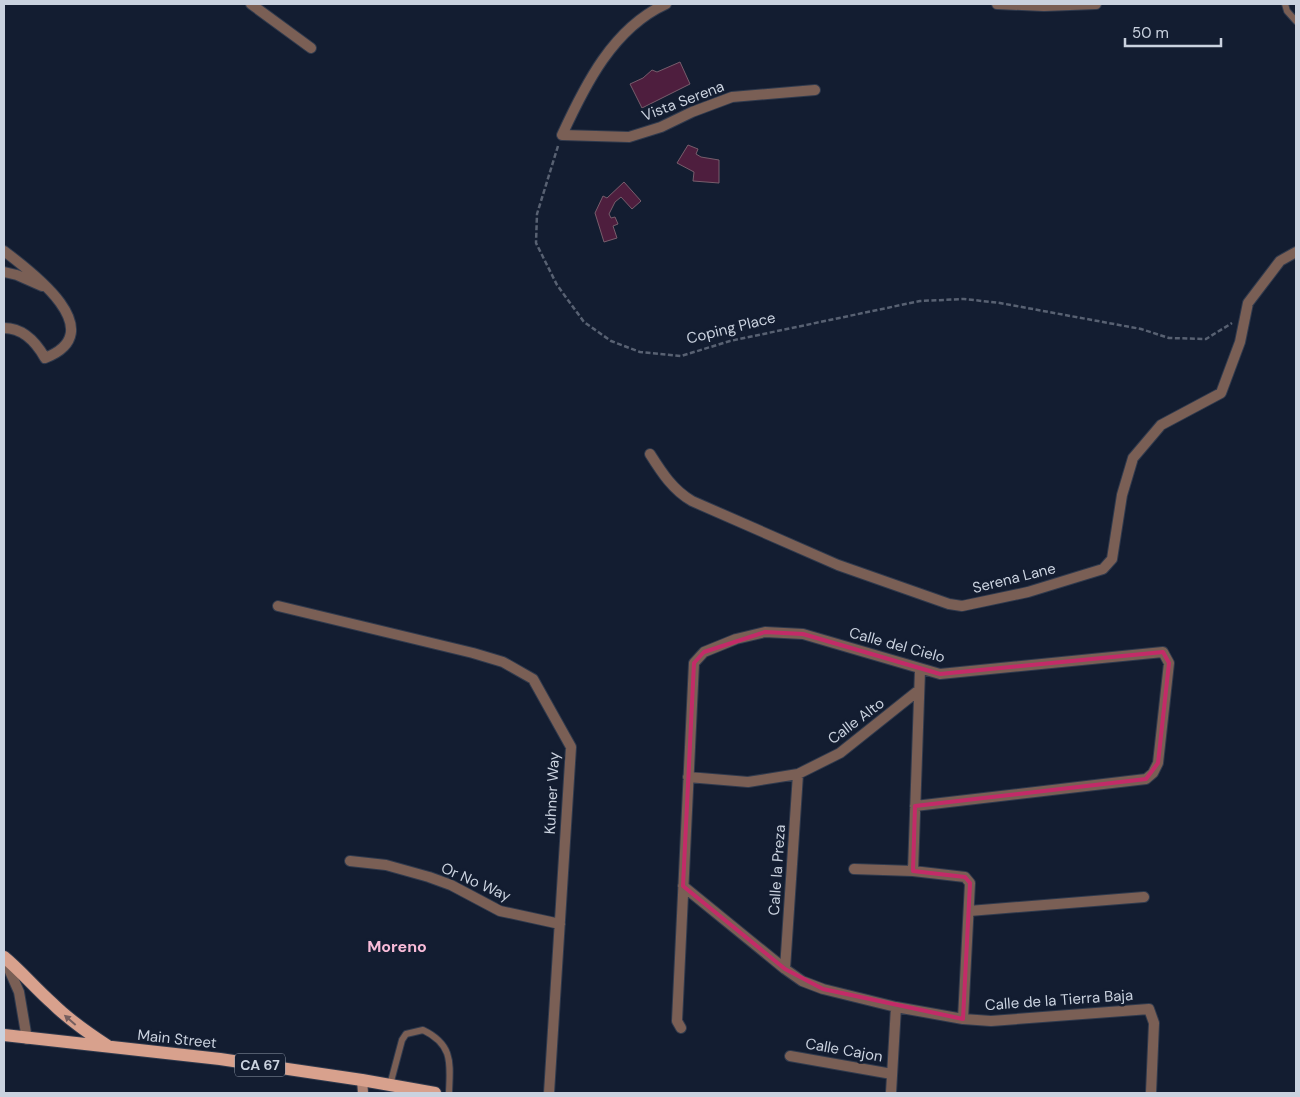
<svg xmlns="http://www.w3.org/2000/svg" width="1300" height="1097" viewBox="0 0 1300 1097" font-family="'DM Sans',sans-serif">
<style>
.building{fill:#4e1e3e;stroke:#775d6c}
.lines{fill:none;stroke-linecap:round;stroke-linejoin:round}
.service-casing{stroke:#303a4d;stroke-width:8}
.minor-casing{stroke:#303a4d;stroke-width:12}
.tertiary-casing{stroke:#303a4d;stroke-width:12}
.secondary-casing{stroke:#303a4d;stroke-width:12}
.primary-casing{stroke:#303a4d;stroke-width:14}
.path{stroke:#586172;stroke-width:2.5;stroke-dasharray:5 2.5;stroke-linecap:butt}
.service{stroke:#7a5f55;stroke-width:6}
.minor{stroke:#7a5f55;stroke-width:10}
.tertiary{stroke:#7a5f55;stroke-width:10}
.secondary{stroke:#af8475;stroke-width:10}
.primary{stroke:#d8a18d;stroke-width:12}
.oneway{fill:#765f5f}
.marked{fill:none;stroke:#c32b68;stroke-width:4;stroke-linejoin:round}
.labels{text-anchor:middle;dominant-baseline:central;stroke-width:5;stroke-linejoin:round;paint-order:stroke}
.shield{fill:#131d31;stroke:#939cab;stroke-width:1}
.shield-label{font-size:14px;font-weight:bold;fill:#cad2df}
.street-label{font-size:15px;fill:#cad2df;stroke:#131d31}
.neighbourhood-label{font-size:16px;font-weight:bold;fill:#f8bbd8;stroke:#131d31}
</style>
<rect width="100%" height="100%" fill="#131d31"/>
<path class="building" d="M680,62L690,84L642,108L630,84L643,78L652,70L657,72Z
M688,145L698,149L696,154L701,157L719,160V183L693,181L694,172L677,163Z
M624,182L641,201L632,209L621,197L615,202L609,214L611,218L615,217L618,224L613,226L617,238L604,242L595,213L603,196L607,198Z"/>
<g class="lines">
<defs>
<path id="service" d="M1285,4L1287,11L1296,21
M390,1085L402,1040L406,1034L423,1030C454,1045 450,1064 449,1093"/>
<path id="minor" d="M251,4L311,48
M666,4C613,28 585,85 562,135L629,137L661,127L692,112L732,97L815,90
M997,4L1044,6L1096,4
M4,251C32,272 112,332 45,358C36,342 23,328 4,328
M4,272L17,275L42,286
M650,454C662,473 673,490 692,501L838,565L949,604L962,606L1028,592L1103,569L1112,559L1122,495L1133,458L1161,425L1221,393L1240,342L1248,303L1280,261L1296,252
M278,606L473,653L503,662L533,679L571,747L549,1093
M688,777L748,782L798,774L840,753L919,690
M350,861L386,865L429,877L451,885L500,911L560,924
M854,869L913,871L965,877L970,883L963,1019
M913,871L920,670
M683,886L785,969L802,981L823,989L896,1007L963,1019L991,1021L1149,1009L1154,1023L1151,1093
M969,911L1144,897
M785,969L798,774
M681,1028L677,1021L694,663L704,652L736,639L765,632L803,634L940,674L1163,652L1169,663L1158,763L1153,773L1146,779L915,806
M790,1056L892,1074
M891,1093L896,1007"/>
<path id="tertiary" d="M4,958L19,992L27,1039"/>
<path id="secondary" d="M362,1080L363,1093"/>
<path id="primary" d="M4,957C21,971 35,988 52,1003C69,1020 88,1033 108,1046
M4,1035L220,1059L362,1080L435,1093"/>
</defs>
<use href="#service" class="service-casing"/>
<use href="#minor" class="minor-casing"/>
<use href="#tertiary" class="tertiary-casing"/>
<use href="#secondary" class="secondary-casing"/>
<use href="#primary" class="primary-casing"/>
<path class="path" d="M558,146L537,214L536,243L557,285L584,322L611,341L640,352L681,356L730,341L920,301L964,299L1000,303L1141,329L1169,338L1206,339L1232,323"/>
<use href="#service" class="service"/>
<use href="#minor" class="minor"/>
<use href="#tertiary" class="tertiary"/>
<use href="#secondary" class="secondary"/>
<use href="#primary" class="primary"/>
</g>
<defs><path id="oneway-solid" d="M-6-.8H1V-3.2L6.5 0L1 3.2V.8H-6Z" transform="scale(1.25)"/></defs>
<use class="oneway" href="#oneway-solid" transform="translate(70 1020) rotate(-139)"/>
<path class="marked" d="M765,632L803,634L940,674L1163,652L1169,663L1158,763L1146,779L915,806L913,871L965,877L970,883L963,1019L823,989L785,969L683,886L694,663L704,652Z"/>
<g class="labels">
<rect class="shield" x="235" y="1053.5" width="50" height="23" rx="4"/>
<g class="shield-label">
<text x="260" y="1065">CA 67</text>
</g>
<g class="street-label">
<text transform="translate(683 101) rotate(-21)">Vista Serena</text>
<text transform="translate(731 328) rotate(-14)">Coping Place</text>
<text transform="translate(1014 578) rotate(-14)">Serena Lane</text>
<text transform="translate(897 645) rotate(15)">Calle del Cielo</text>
<text transform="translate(856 721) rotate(-37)">Calle Alto</text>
<text transform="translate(552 793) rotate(-87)">Kuhner Way</text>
<text transform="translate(777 870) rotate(-86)">Calle la Preza</text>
<text transform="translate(476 882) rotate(24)">Or No Way</text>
<text transform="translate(1059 1000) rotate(-4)">Calle de la Tierra Baja</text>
<text transform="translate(177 1039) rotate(6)">Main Street</text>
<text transform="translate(844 1050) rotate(10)">Calle Cajon</text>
</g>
<g class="neighbourhood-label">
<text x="397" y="946">Moreno</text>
</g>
</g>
<rect width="1300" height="1097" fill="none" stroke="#cad2df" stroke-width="10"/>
<path d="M1125 38v8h96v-8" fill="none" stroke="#cad2df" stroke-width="2.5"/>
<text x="1132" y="38" font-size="15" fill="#cad2df" stroke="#131d31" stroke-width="4" paint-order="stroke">50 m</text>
</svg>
